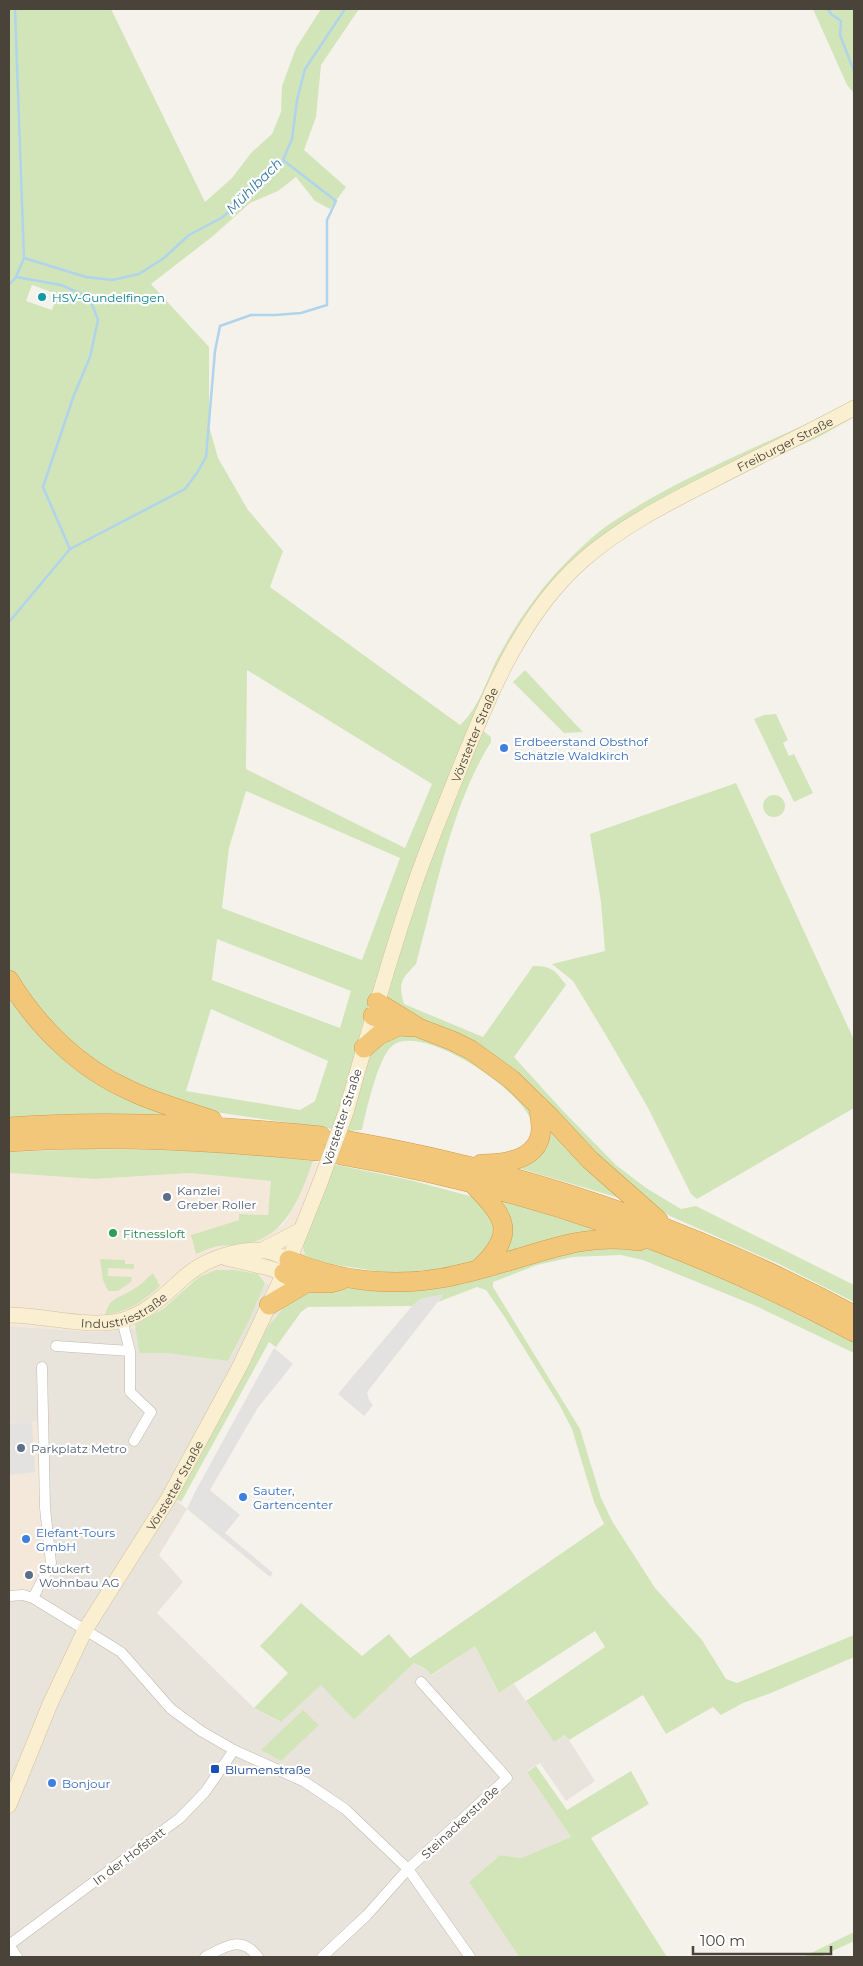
<svg xmlns="http://www.w3.org/2000/svg" width="863" height="1966" viewBox="0 0 863 1966" font-family="Montserrat,sans-serif">
<style>
.residential{fill:#e8e4db}
.commercial{fill:#f4e8da}
.green{fill:#d2e5b9;fill-rule:evenodd}
.parking{fill:#e4e2e0}
.lines{fill:none;stroke-linecap:round;stroke-linejoin:round}
.stream{stroke:#afd4eb;stroke-width:2.5}
.street-casing{stroke:#c0b9af;stroke-width:11}
.secondary-casing{stroke:#d0c2a0;stroke-width:16}
.highway-casing{stroke:#d19c4a;stroke-width:20}
.street{stroke:#fff;stroke-width:10}
.secondary{stroke:#faefd0;stroke-width:15}
.highway{stroke:#f2c77a;stroke-width:19}
.secondary-bridge-casing{stroke:#d0c2a0;stroke-width:16;stroke-linecap:butt}
.secondary-bridge{stroke:#faefd0;stroke-width:15}
.culture-dot{fill:#0f9aa8;stroke:#fff;stroke-width:2}
.shop-dot{fill:#3f7fe0;stroke:#fff;stroke-width:2}
.service-dot{fill:#5c6f8a;stroke:#fff;stroke-width:2}
.leisure-dot{fill:#2e9e5b;stroke:#fff;stroke-width:2}
.transit-dot{fill:#1a4fb4;stroke:#fff;stroke-width:2}
.labels{text-anchor:middle;dominant-baseline:central;stroke-width:4.5;stroke-linejoin:round;paint-order:stroke}
.culture-label{font-size:12px;fill:#0d838f;stroke:#fff;text-anchor:start}
.street-label{font-size:12px;fill:#49433a;stroke:#fff}
.shop-label{font-size:12px;fill:#366cbe;stroke:#fff;text-anchor:start}
.service-label{font-size:12px;fill:#4e5e75;stroke:#fff;text-anchor:start}
.leisure-label{font-size:12px;fill:#27864d;stroke:#fff;text-anchor:start}
.transit-label{font-size:12px;fill:#164399;stroke:#fff;text-anchor:start}
.water-label{font-size:14px;font-style:italic;fill:#397aa5;stroke:#fff}
</style>
<rect width="100%" height="100%" fill="#f5f2ec"/>
<path class="residential" d="M265,1283L298,1293L289,1300L274,1318L175,1499L187,1509L159,1555L183,1582L157,1613L254,1708L280,1722L321,1684L354,1720L414,1663L426,1669L432,1675L475,1646L499,1693L514,1684L554,1742L566,1735L595,1781L566,1801L540,1763L527,1771L571,1837L521,1858L500,1855L469,1882L519,1957H9V1596L43,1421L9,1424V1326L96,1332L136,1328L139,1353H165L228,1361L249,1321Z"/>
<path class="commercial" d="M313,1161L321,1163L324,1185L303,1246L305,1255L317,1261L348,1267L343,1286L298,1293L265,1283L258,1274L199,1277L163,1309L135,1324L136,1328L96,1332L9,1326V1173L94,1179L190,1173L272,1181L268,1215L239,1214V1220L191,1235L196,1254L216,1246L243,1245L283,1225L294,1207Z
M44,1421L51,1563L33,1598L9,1596V1424Z"/>
<path class="green" d="M9,9H111L205,202L232,178L251,153L272,134L281,112L282,86L296,48L321,9H359L321,65L316,117L304,150L346,187L330,209L315,201L296,177L278,191L250,203L213,236L151,284L209,347V426L218,458L248,510L283,551L270,587L460,725C479,708 486,681 497,659C513,629 532,600 554,575C572,556 592,535 614,521C688,472 775,441 854,401V417L819,437L745,470L659,512L605,548L562,589L525,638L481,729L491,737V742C451,806 436,891 416,964C401,980 398,982 404,1004L483,1037L533,966C552,966 555,970 566,985L514,1057L564,1112L616,1165L646,1188L681,1209L696,1206L854,1285V1302L779,1264L670,1216L647,1201L633,1202L488,1159L522,1150C527,1143 534,1136 533,1127C529,1093 421,1021 392,1046C378,1058 366,1111 362,1130L347,1131L200,1110L191,1120L9,1122ZM32,285L57,294L52,310L26,301ZM247,670L432,784L405,848L246,769ZM246,791L400,858L362,960L222,908L229,848ZM217,939L351,991L340,1028L212,980ZM211,1009L328,1061L315,1101L300,1110L186,1091Z
M813,9H854V93L847,85Z
M525,670L579,728L583,732L564,733L513,682Z
M776,714L788,740L783,743L789,756L794,754L813,793L794,802L754,719L764,715Z
M736,783L854,1040V1108L697,1199L691,1194L647,1106L607,1037L573,981L552,964L605,951L601,902L590,834Z
M763 806a11 11 0 1 1 22 0a11 11 0 1 1-22 0Z
M85,1149L221,1151L313,1161C300,1196 287,1237 245,1244C236,1246 227,1245 218,1246C211,1247 203,1252 196,1254L191,1235L239,1220V1214L268,1215L271,1181L190,1173L94,1179L9,1173V1152Z
M332,1164L410,1180L477,1198L489,1206L500,1238L474,1264L438,1273L383,1272L317,1262L305,1255L303,1246Z
M498,1196L600,1225V1231L508,1253L505,1250Z
M644,1246L669,1252L854,1340V1353L756,1306L643,1260L621,1255L572,1257L537,1265L493,1282V1287L580,1429L601,1498L612,1521L655,1588L702,1640L726,1679L737,1683L854,1635V1657L771,1693L743,1703L721,1715L713,1707L666,1734L643,1695L569,1740L565,1735L554,1742L526,1701L605,1647L595,1631L499,1693L475,1646L431,1675L426,1669L414,1663L354,1720L321,1685L281,1722L254,1708L288,1673L260,1646L301,1603L362,1656L389,1634L410,1658L604,1524L594,1502L572,1429L560,1406L504,1316L486,1290L477,1287L438,1302L443,1295L421,1299L412,1306L308,1307L301,1312L276,1347L269,1342L181,1502L175,1499L261,1336L289,1300L298,1293L564,1248Z
M100,1259L125,1260V1264H134V1269L108,1268V1276L132,1277L131,1282L118,1291H108L103,1280Z
M215,1270H235L258,1274L265,1283L249,1321L228,1361L165,1353H139L135,1324L163,1309L199,1277Z
M153,1273L160,1286C142,1302 130,1311 105,1315C110,1296 120,1298 134,1289C141,1285 147,1278 153,1273Z
M303,1710L319,1725L281,1761L261,1750Z
M536,1766L567,1810L631,1771L649,1804L591,1838L667,1957H519L469,1882L500,1855L521,1858L571,1837L527,1772Z
M854,1932V1941L820,1957H803Z"/>
<path class="parking" d="M444,1294L367,1392L369,1400L373,1405L364,1416L338,1394L412,1306L421,1299Z
M274,1348L293,1364L257,1409L210,1490L240,1515L225,1533L273,1573L270,1577L187,1509L195,1492Z
M32,1422L35,1472L9,1475V1424Z"/>
<g class="lines">
<path class="stream" d="M828,9L831,14L841,21L840,35L854,71
M24,258L86,277L112,280L139,274L164,258L189,235L223,217L283,160L292,139L297,100L305,69L345,9
M9,285L16,277L24,258L15,9
M70,549L185,489L197,473L206,457L215,351L220,326L251,315H275L301,313L327,305V220L336,201L283,160
M9,622L70,549L43,487L74,395L90,357L98,320L89,297L61,285L16,277"/>
<defs>
<path id="street" d="M122,1320L130,1351V1392L151,1412L134,1441
M56,1346L130,1351
M9,1596L23,1595L33,1598L121,1652L171,1709L201,1731L234,1750L305,1782L345,1809L408,1869L470,1957
M33,1598L51,1563L45,1508L42,1367
M9,1945L180,1818L205,1792L234,1750
M9,1945L17,1957
M205,1957C225,1947 241,1934 258,1957
M322,1957L367,1915L408,1869L507,1778L421,1682"/>
<g id="secondary">
<path id="s1" d="M346,1112C366,1042 385,972 408,904C422,860 440,818 457,775C488,699 519,617 582,561C623,525 670,502 719,477C764,454 809,432 854,408"/>
<path d="M260,1251L301,1230"/>
<path d="M226,1258L269,1268L284,1273"/>
<path id="s2" d="M9,1315C44,1315 90,1329 123,1320C150,1312 168,1291 188,1274C209,1257 245,1246 271,1252C277,1254 283,1257 289,1260"/>
<path id="s3" d="M9,1805L50,1704L85,1630L168,1499L240,1366L284,1273L320,1183"/>
</g>
<path id="highway" d="M9,980C37,1026 79,1068 129,1090C155,1103 184,1110 212,1120
M377,1002L419,1028L453,1041L471,1050L511,1079L551,1118L590,1160L658,1220
M373,1016L399,1026L411,1027
M364,1048L379,1035L399,1026
M9,1127C113,1119 217,1125 321,1136
M345,1140C524,1171 694,1229 854,1315
M9,1142C112,1135 213,1141 316,1151
M340,1155C523,1187 690,1244 854,1332
M481,1164C505,1164 540,1160 541,1129C541,1121 539,1113 539,1106
M472,1183C505,1217 518,1232 479,1269
M289,1260C335,1281 393,1287 442,1278C465,1274 487,1267 509,1261C556,1247 589,1234 639,1241
M284,1273L306,1283
M269,1305L306,1283H330L341,1280"/>
</defs>
<use href="#street" class="street-casing"/>
<use href="#secondary" class="secondary-casing"/>
<use href="#highway" class="highway-casing"/>
<use href="#street" class="street"/>
<use href="#secondary" class="secondary"/>
<use href="#highway" class="highway"/>
<defs>
<path id="secondary-bridge" d="M320,1183L346,1112"/>
</defs>
<use href="#secondary-bridge" class="secondary-bridge-casing"/>
<use href="#secondary-bridge" class="secondary-bridge"/>
</g>
<circle class="culture-dot" cx="42" cy="297" r="5"/>
<g class="shop-dot">
<circle cx="504" cy="748" r="5"/>
<circle cx="243" cy="1497" r="5"/>
<circle cx="26" cy="1539" r="5"/>
<circle cx="52" cy="1783" r="5"/>
</g>
<g class="service-dot">
<circle cx="167" cy="1197" r="5"/>
<circle cx="21" cy="1448" r="5"/>
<circle cx="29" cy="1575" r="5"/>
</g>
<circle class="leisure-dot" cx="113" cy="1233" r="5"/>
<rect class="transit-dot" x="210" y="1764" width="10" height="10" rx="2.5"/>
<g class="labels">
<g class="culture-label">
<text x="52" y="297">HSV-Gundelfingen</text>
</g>
<g class="street-label">
<text stroke="none"><textPath href="#s1" startOffset="840">Freiburger Straße</textPath></text>
<text stroke="none"><textPath href="#s1" startOffset="399">Vörstetter Straße</textPath></text>
<text transform="translate(342 1117) rotate(-72)">Vörstetter Straße</text>
<text stroke="none"><textPath href="#s2" startOffset="118">Industriestraße</textPath></text>
<text stroke="none"><textPath href="#s3" startOffset="361">Vörstetter Straße</textPath></text>
<text transform="translate(460 1822) rotate(-43)">Steinackerstraße</text>
<text transform="translate(129 1856) rotate(-37)">In der Hofstatt</text>
</g>
<g class="shop-label">
<text x="514" y="741">Erdbeerstand Obsthof<tspan x="514" dy="14">Schätzle Waldkirch</tspan></text>
<text x="253" y="1490">Sauter,<tspan x="253" dy="14">Gartencenter</tspan></text>
<text x="36" y="1532">Elefant-Tours<tspan x="36" dy="14">GmbH</tspan></text>
<text x="62" y="1783">Bonjour</text>
</g>
<g class="service-label">
<text x="177" y="1190">Kanzlei<tspan x="177" dy="14">Greber Roller</tspan></text>
<text x="31" y="1448">Parkplatz Metro</text>
<text x="39" y="1568">Stuckert<tspan x="39" dy="14">Wohnbau AG</tspan></text>
</g>
<g class="leisure-label">
<text x="123" y="1233">Fitnessloft</text>
</g>
<g class="transit-label">
<text x="225" y="1769">Blumenstraße</text>
</g>
<g class="water-label">
<text transform="translate(254 186) rotate(-45)">Mühlbach</text>
</g>
</g>
<rect width="863" height="1966" fill="none" stroke="#49433a" stroke-width="20"/>
<path d="M693 1946v8h138v-8" fill="none" stroke="#49433a" stroke-width="2.5"/>
<text x="700" y="1946" font-size="15" fill="#49433a" stroke="#ffffff" stroke-width="4" paint-order="stroke">100 m</text>
</svg>
